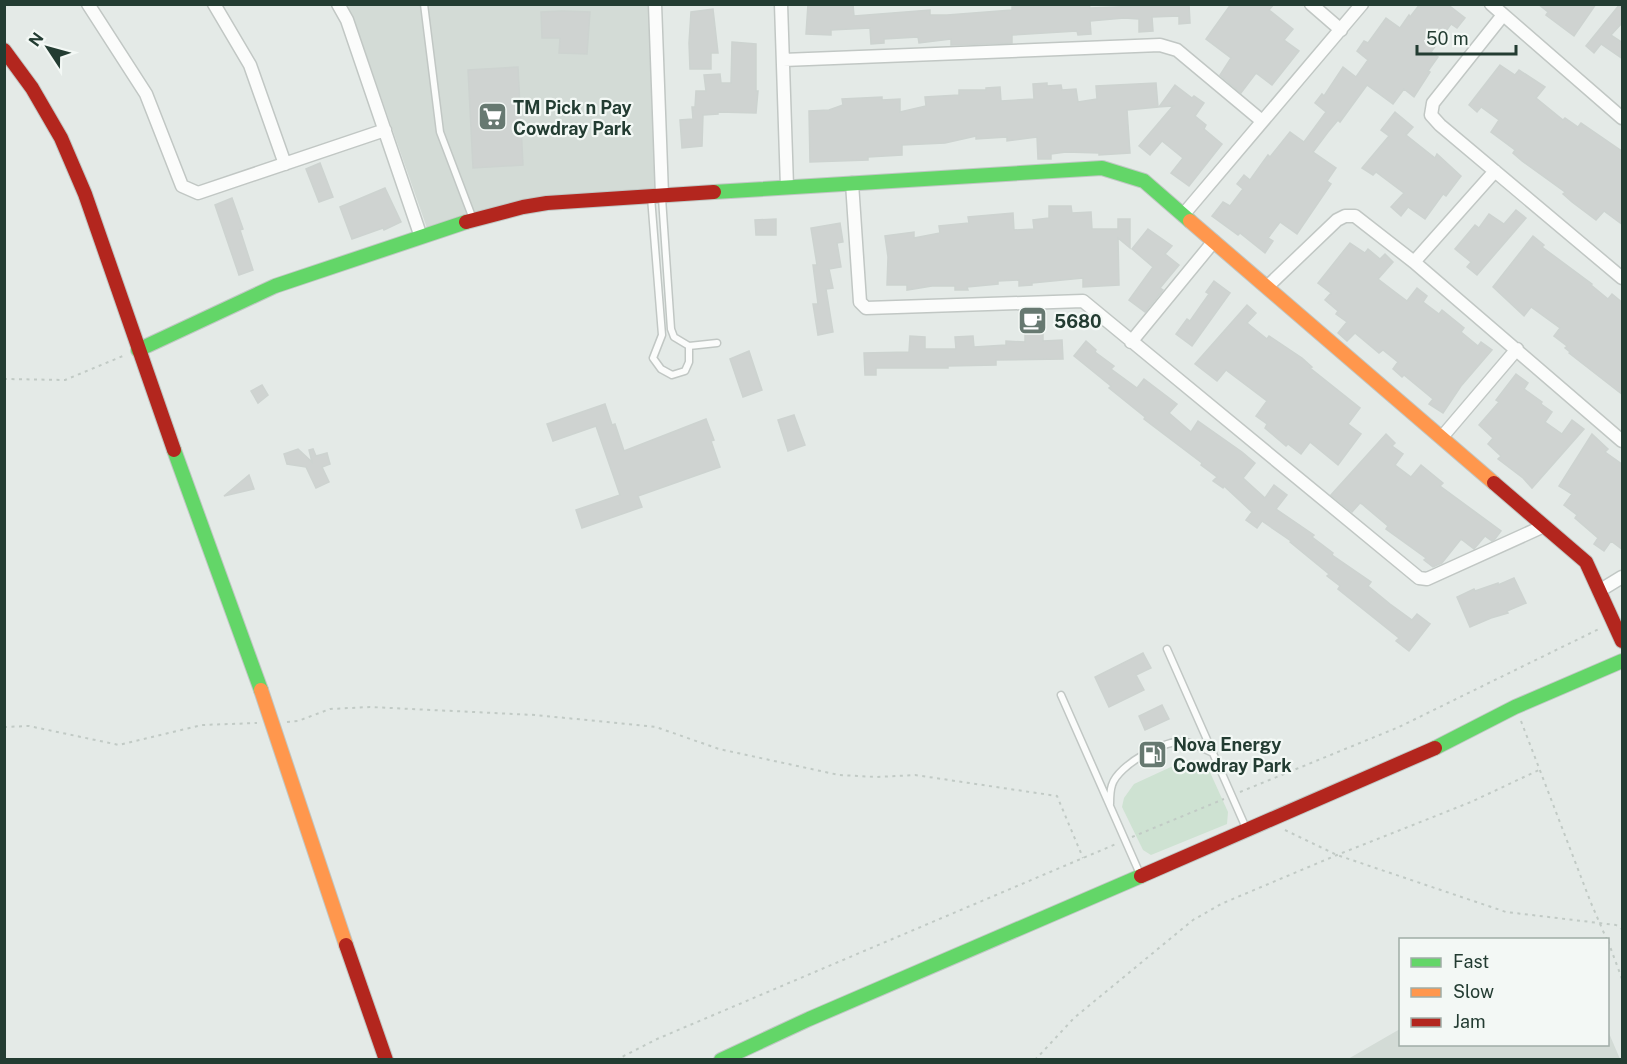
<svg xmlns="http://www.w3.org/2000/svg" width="1627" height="1064" viewBox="0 0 1627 1064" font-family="'Public Sans',sans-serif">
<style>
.built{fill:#d3dbd6}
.green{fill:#cee2d2}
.building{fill:#cfd3d1;stroke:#cdd3d0;stroke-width:1.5}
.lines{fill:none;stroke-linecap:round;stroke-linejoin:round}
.lane-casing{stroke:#c1c7c4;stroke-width:9}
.street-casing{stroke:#c1c7c4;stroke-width:15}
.fast-casing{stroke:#c0c7c4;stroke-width:16}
.slow-casing{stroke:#c0c7c4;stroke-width:16}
.jam-casing{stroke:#c0c7c4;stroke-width:16}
.path{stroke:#c1cac5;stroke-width:2;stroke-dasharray:3 4.5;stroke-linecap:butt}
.lane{stroke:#fbfcfb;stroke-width:6}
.street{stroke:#fbfcfb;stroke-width:12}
.fast{stroke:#63d668;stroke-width:14}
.slow{stroke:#ff974d;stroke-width:14}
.jam{stroke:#b3261e;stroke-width:14}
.labels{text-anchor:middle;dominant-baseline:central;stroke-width:4.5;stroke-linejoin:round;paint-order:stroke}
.poi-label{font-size:18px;font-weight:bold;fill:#233c32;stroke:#f3f8f5;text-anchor:start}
</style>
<rect width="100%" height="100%" fill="#e4eae7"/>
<path class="built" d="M345,5H651L657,191L427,228L352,14Z
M1400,1029V1044H1608V1031L1620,1059H1348Z"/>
<path class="green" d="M1186,760L1202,763L1209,770L1228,812L1227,824L1151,855L1143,850L1122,807L1124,798L1134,784Z"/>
<path class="building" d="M808,4H853L854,16L930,10V15H947L1012,10V7L1025,6L1089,4L1090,8L1189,4L1190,23L1179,24V16L1152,17L1153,31L1139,32V19L1124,18L1090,21L1091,34L1078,35L1077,31L1012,35V43L951,45V39L919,43L918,37L884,39V43L871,44L870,28L831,30V35L806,34Z
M1231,4H1274L1269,10L1293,29L1284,40L1299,51L1272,85L1256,73L1241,93L1220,75L1231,58L1206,39Z
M1420,4H1447L1465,18L1457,28L1451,24L1431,52L1438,57L1428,71L1430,72L1414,97L1404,89L1393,104L1367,85L1340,122L1338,120L1328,132L1313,152L1336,168L1327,181L1331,184L1297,234L1280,222L1268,238L1273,241L1265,253L1240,233L1238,235L1212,216L1223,202L1230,206L1243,189L1237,184L1244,175L1250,180L1268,155L1270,157L1290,132L1304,142L1326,112L1315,103L1322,94L1324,96L1343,67L1356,77L1368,60L1357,51L1364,41L1368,43L1386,18L1400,28L1409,15L1410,17Z
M1538,4H1596L1574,36L1546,15L1548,12Z
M1620,4H1623V22L1611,35L1623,43V59L1601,44L1594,53L1586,46Z
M713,9L718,53H711V69H690L689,43L691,12Z
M562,11L590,12L587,54L559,53L560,38H542L541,12Z
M732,42L756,44V91H758L756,113L718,112V114L703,115L702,146L682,148L680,120L693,119L692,107H695L696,91H706L704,75L720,74L721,83H731Z
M1500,65L1515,75L1519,70L1545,87L1536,98L1563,120L1565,118L1578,127L1581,123L1623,152V225L1604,211L1596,220L1572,202L1563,194L1565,192L1522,161L1513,153L1515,150L1491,132L1499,120L1481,107L1477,112L1469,105Z
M518,67L523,165L473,168L468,70Z
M1047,83V86L1061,85L1062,90L1076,89L1078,102L1097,99L1096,86L1156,83L1158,107L1127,110L1130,153L1099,155V153L1066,152L1051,154V159H1038L1037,137L1007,141V137L976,139V136L945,143L902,145V155L868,157V160L810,162L809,111L829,110L843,105L842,99L882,97V100L900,99V112L926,106L925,97L959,95V90H986V88L1000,87L1001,101L1034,99L1033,84Z
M1175,85L1192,98L1194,96L1204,103L1195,116L1206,125L1204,129L1222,144L1189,186L1171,173L1183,158L1162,141L1150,155L1139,146L1173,106L1159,107Z
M1395,112L1413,127L1406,135L1435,158L1437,154L1461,176L1446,196L1443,194L1425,219L1408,207L1401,216L1391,207L1404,193L1376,172L1373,175L1362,168L1389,136L1381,130Z
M320,163L333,197L319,202L306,169Z
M385,188L401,222L384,230L383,228L352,239L340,207Z
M232,198L243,229L240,230L253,270L239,275L215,205Z
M1049,206H1071L1072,213L1091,212L1092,229H1118V219H1130V248L1118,238L1119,285L1083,287V278L1032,283V285L1019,286V280L998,281V284L967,287L968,290H955V286H932L907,290V285H887L888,257L885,236L914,232V238L940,233L939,226L969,223L968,217L1013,213L1014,230L1034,229L1033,220L1049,218Z
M1516,210L1526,218L1477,275L1467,267L1471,262L1455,249L1475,225L1479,228L1489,214L1504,224Z
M776,219V235H756L755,220Z
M840,223L843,242L837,243L841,267L829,269L833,288L826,289L833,332L818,335L813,304H818L813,265H817L811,228Z
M1148,229L1172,246L1165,254L1179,265L1160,288L1163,290L1145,312L1129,300L1153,267L1132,249Z
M1533,236L1544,245L1542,247L1592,284L1591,285L1608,299L1612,294L1623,303V395L1569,353L1570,352L1565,348L1567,346L1554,336L1560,328L1531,307L1524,316L1493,287Z
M1350,243L1365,253L1368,249L1380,259L1385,254L1393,262L1378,279L1395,292L1407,301L1417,288L1427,296L1423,302L1439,314L1442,310L1464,328L1461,332L1478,346L1481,342L1492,350L1461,386L1443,413L1429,404L1433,399L1404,375L1402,377L1393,369L1398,362L1383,350L1379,353L1355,333L1347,341L1338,333L1347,322L1336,314L1338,311L1325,300L1331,293L1318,283Z
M1214,281L1230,293L1192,346L1176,334L1187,319L1190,321L1209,294L1206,292Z
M1247,305L1256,313L1247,323L1267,339L1269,336L1302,358L1312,367L1310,368L1360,408L1348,424L1361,434L1338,465L1310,442L1301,454L1288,444L1286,446L1265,428L1267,424L1256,416L1267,401L1226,370L1217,381L1195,364Z
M1025,327H1043V341L1062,340L1063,359L996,360V365L948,366V368H876V375H865L864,353L909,352L910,336L925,337V349H956L955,337L973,336L974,347L1006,345V341L1025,342Z
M1086,341L1096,350L1095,352L1114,366L1111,369L1137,388L1144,379L1177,404L1169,413L1191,432L1198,421L1242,452L1255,463L1243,478L1265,498L1274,485L1287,495L1276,509L1314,535L1312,537L1333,553L1332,555L1371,582L1368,586L1390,604L1412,620L1417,614L1430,624L1409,651L1396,641L1399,638L1338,589L1340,586L1327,576L1329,574L1290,542L1291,541L1262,521L1257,528L1246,520L1252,512L1224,486L1223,488L1213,481L1217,477L1201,465L1202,463L1144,419L1145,417L1109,388L1111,386L1074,356Z
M749,351L762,390L743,397L730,359Z
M1516,374L1528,383L1524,389L1542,402L1541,404L1552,412L1545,422L1562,434L1572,420L1584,429L1532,488L1523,478L1498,459L1501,456L1488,444L1493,438L1479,425L1499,402L1496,400Z
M262,385L268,395L258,403L251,391Z
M605,404L612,425L615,424L624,451L706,419L714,440L711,441L720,467L638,496L642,507L582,528L576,510L620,495L596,426L553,441L547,424Z
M794,415L805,445L788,451L778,420Z
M1386,434L1395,443L1392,446L1403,454L1395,465L1411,477L1421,465L1443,483L1440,486L1501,531L1495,539L1492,541L1485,536L1474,549L1461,539L1442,563L1433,567L1424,560L1426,558L1386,529L1388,526L1362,504L1360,503L1352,512L1331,495Z
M1592,434L1608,449L1605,452L1623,465V550L1611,541L1604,551L1594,544L1598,538L1575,518L1577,515L1564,505L1572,494L1559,486Z
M298,449L312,462L309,450L313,449L316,456L327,453L330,464L322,467L329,482L316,488L306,467L287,464L284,454Z
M249,475L254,489L224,496Z
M1514,578L1526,603L1507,611L1508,613L1491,618L1470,627L1457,597L1474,589L1475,591L1498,583V585Z
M1143,653L1151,668L1136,675L1144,690L1109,707L1095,677Z
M1162,705L1169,719L1145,730L1139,716Z"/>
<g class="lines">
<defs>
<path id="lane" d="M424,4L440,132L473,219
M651,197L662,335L653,358L661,369L672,375L685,371L689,362V346L674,337L671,329L662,198
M689,346L717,343
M1167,649L1246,828
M1061,695L1140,874
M1110,804C1110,798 1110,791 1112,785C1118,765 1166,738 1186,742C1195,744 1205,749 1213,753"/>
<path id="street" d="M88,4L146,94L182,186L198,193L385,130
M214,4L250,65L285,164
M338,4L347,20L421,237
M655,4L662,195
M781,4L787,187
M1311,4L1341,30
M1491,4L1622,118
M1503,15L1433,103L1431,115L1440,125L1622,278
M783,60L1160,45L1177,50L1262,121
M852,183L860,302L866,308L1083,301L1419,578L1427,579L1544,526
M1183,215L1362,4
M1414,262L1495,171
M1267,287L1337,220L1345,216H1355L1414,262L1622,441
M1131,342L1214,241
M1442,437L1517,349
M1599,591L1622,577"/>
<path id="fast" d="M714,192L1102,168L1144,181L1190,221
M138,350L275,286L466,222
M174,450L261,690
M1435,748L1515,707L1622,661
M721,1060L809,1019L1141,876"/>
<path id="slow" d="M1190,221L1494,483
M261,690L346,945"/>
<path id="jam" d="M4,50L32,88L61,138L85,194L174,450
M466,222L523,207L547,203L714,192
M1494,483L1586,562L1622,641
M1141,876L1435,748
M346,945L386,1060"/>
</defs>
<use href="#lane" class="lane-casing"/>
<use href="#street" class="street-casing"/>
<use href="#fast" class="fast-casing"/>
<use href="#slow" class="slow-casing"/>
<use href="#jam" class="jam-casing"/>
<path class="path" d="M4,379L65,380L123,356
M1521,721L1591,903L1607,940
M287,722L298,721L330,709L370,707L535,715L607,722L656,727L719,749L839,775L877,777L915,775L1057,796L1083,858
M4,727L29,726L119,745L202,725L257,723
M1240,792L1399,727L1601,628
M1285,830L1337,855L1506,912L1616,925L1622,929
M1132,837L1224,799
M1608,941L1622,979
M616,1060L657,1039L1116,844
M1035,1060L1074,1018L1193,920L1221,904L1337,855L1471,802L1541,769"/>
<use href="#lane" class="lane"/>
<use href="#street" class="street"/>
<use href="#fast" class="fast"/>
<use href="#slow" class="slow"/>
<use href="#jam" class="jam"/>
</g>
<defs>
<symbol id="supermarket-square" viewBox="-11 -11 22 22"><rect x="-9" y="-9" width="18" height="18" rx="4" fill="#677971" stroke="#f3f8f5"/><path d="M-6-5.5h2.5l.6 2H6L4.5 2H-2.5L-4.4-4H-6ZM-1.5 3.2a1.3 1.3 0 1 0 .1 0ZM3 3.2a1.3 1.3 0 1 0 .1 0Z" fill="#fff"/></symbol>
<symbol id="cafe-square" viewBox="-11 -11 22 22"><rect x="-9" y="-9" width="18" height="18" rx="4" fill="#677971" stroke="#f3f8f5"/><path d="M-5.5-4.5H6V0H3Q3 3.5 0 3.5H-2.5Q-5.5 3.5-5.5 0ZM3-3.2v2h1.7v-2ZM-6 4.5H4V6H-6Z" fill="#fff"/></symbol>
<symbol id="fuel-square" viewBox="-11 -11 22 22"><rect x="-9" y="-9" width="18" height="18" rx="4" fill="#677971" stroke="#f3f8f5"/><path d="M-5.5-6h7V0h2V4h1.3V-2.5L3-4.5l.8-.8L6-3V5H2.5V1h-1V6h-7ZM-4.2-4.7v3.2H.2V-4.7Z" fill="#fff"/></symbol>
</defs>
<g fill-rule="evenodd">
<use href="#supermarket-square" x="476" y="100" width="33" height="33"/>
<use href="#cafe-square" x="1016" y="304" width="33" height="33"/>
<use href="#fuel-square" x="1136" y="738" width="33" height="33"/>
</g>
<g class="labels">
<g class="poi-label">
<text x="513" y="107">TM Pick n Pay<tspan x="513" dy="21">Cowdray Park</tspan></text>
<text x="1054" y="321">5680</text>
<text x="1173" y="744">Nova Energy<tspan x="1173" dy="21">Cowdray Park</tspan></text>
</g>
</g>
<rect width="1627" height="1064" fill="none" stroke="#233c32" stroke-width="12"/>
<rect x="1399" y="938" width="210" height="108" fill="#f3f8f5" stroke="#a0ada7" stroke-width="1.5"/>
<rect x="1411" y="958" width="30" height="9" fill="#63d668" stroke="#a0ada7" stroke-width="1.5"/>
<text x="1453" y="968" font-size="18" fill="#233c32">Fast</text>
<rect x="1411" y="988" width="30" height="9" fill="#ff974d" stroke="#a0ada7" stroke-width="1.5"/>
<text x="1453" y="998" font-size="18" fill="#233c32">Slow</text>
<rect x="1411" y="1018" width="30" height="9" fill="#b3261e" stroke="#a0ada7" stroke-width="1.5"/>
<text x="1453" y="1028" font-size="18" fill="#233c32">Jam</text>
<g transform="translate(48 48) rotate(306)" stroke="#f3f8f5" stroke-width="4.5" paint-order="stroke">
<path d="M0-4.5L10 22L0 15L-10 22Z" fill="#233c32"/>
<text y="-9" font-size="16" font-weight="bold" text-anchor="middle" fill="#233c32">N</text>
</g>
<path d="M1417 45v9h99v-9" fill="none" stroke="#233c32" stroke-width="3"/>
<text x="1426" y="45" font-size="18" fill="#233c32" stroke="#f3f8f5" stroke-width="4.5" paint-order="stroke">50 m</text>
</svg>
